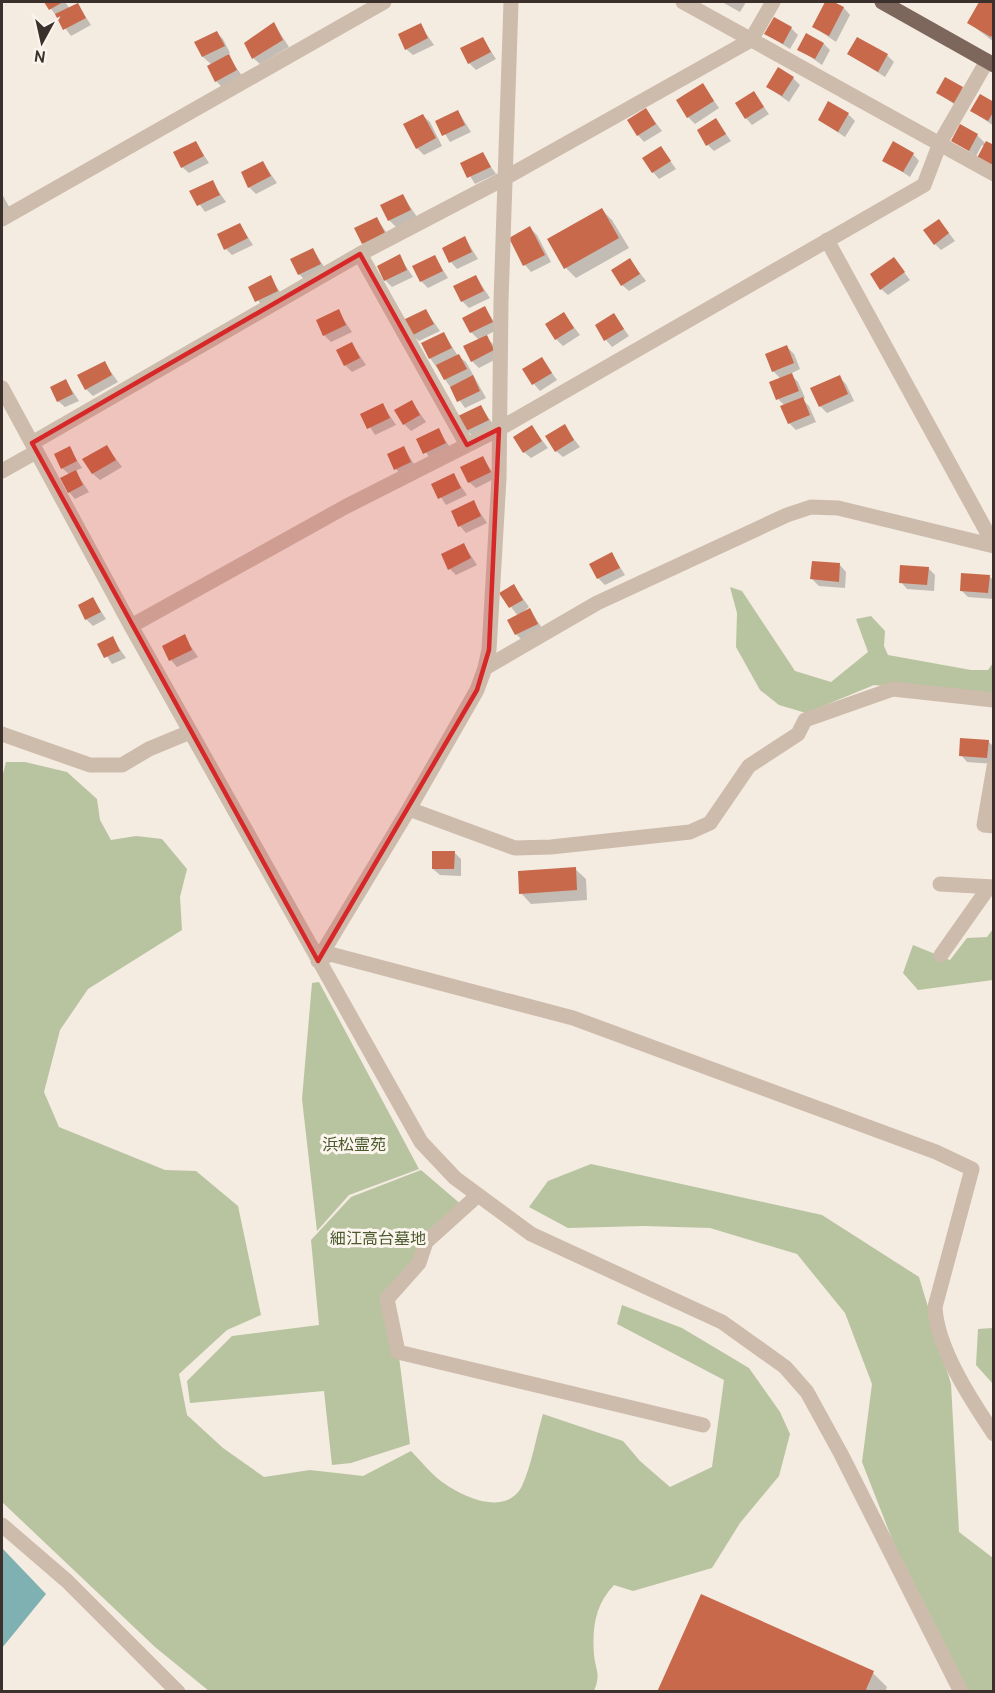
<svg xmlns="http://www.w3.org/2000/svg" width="995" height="1693" viewBox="0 0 995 1693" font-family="Cabin,'Noto Sans JP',sans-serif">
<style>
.green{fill:#b8c4a0}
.water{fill:#7fb0b2}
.shadow{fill:#0003}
.building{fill:#c8694b}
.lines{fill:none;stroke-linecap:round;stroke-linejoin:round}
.minor{stroke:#cdbbac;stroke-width:15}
.major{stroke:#7d675c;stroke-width:15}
.marked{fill:#d62828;fill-opacity:0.2;stroke:#d62828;stroke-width:4.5;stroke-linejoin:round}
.labels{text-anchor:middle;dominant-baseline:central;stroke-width:6;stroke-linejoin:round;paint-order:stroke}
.park-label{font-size:16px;fill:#4a5a2e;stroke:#fbf5ee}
</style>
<rect width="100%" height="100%" fill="#f4ebe1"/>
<path class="green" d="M730,587L742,591L795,671L831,682L868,652L856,619L871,616L885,631L884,646L888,655L971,670H988L993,663V697L874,685L806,713L779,705L760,690L736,647L737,613Z
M6,762H25L67,772L97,799L100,820L111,840L136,836L162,839L187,869L180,897L182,930L88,989L60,1030L44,1092L59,1127L165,1170L196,1171L238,1206L261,1315L227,1330L179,1374L187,1415L223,1448L264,1477L310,1470L363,1476L411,1451C420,1460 428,1470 437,1478C458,1495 505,1519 522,1486C532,1464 536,1437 543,1414L623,1441L640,1461L670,1487L712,1467L724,1380L617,1324L622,1305L682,1328L749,1368L780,1412L790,1434L779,1476L740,1523L712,1568L633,1591L614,1585C595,1605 592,1628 594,1655C596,1672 601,1674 594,1691H209L155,1647L2,1502V778Z
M993,929V980L918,990L903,973L913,945L950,960L967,938L987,937Z
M319,982L419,1169L349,1195L317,1231L302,1099L312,983Z
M591,1164L822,1215L919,1277L951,1384L959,1532L993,1558V1691H959L924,1621L862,1462L872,1384L845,1313L797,1254L710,1228L644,1226L568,1228L529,1207L548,1181Z
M421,1170L470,1212L427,1245L391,1293L410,1444L351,1463L332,1465L324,1391L190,1403L187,1381L232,1336L319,1325L311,1240L351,1197Z
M993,1328H994L993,1384L976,1365L978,1329Z"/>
<path class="water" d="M2,1548L46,1594L2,1648Z"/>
<path class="shadow" d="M46,2H65L70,9L78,5L91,25L71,36Z
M722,2H746L740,12Z
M827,2L844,8L850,15L836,42L814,27Z
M981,2H994V42L969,23Z
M274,24L289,47L260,64L253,58Z
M420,25L434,45L413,55L406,49Z
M791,28L798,35L790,49L766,34Z
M217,33L223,39L230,53L227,55L243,77L223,88L216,81L212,65L203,57L196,43Z
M483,39L496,59L476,70L469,63Z
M824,44L830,50L822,65L799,49Z
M849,54L887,55L894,62L885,77Z
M793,78L800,85L789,102L768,87Z
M703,85L719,108L695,124L688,117Z
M962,88L969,95L961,109L938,93Z
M754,93L769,114L752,125L746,118Z
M994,104V126L972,111Z
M646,110L662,131L644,142L638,135Z
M458,111L471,132L450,142L437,121Z
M848,114L855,121L845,137L819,120Z
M423,116L430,122L442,146L424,155L417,148Z
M716,120L731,141L714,151L708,145Z
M961,126L977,135L986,144L985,147L982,145L976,156L953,141Z
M196,143L209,163L189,173L182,167Z
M661,148L676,169L659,179L653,172Z
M482,154L496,174L475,184L462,163Z
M913,154L919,161L910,177L884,160Z
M263,163L277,183L256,194L249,187Z
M212,182L226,202L205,212L191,192Z
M2,194L12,212L2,217Z
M403,196L417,217L396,227L389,220Z
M602,210L612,220L629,248L576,278L566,268Z
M377,219L391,239L370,250L363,243Z
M240,225L253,245L232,255L226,249Z
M530,228L537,235L551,262L531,272L525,265Z
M945,228L955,241L941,250L935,244Z
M465,238L478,259L457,269L451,262Z
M313,250L327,271L306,281L299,274Z
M399,256L413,277L392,287L385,280Z
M435,257L448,278L428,288L421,281Z
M894,259L910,280L888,295L881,289Z
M630,260L646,281L629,291L622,285Z
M270,277L284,298L263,308L250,287Z
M476,277L490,298L469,308L462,301Z
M485,308L499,329L485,336L493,344L500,357L479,368L472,361L479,340L471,332Z
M338,311L352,332L331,342L324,335Z
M426,311L440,331L419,341L412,335Z
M564,314L580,335L563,346L556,339Z
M614,315L629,336L612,347L606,340Z
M444,334L458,356L466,362L486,398L465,408L430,358Z
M352,344L366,365L352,372L345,365Z
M787,347L794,354L800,369L790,374L798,382L805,398L802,399L809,406L816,422L796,430L789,423L785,406L778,399L781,379L773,371Z
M542,359L557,380L540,391L534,384Z
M104,362L118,382L93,396L86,389Z
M839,377L846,384L854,401L827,413L820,406Z
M66,381L79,401L65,407L58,401Z
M412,402L426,422L411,431L404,424Z
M382,404L396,425L375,435L362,414Z
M481,407L495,427L474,437L467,431Z
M564,426L580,447L563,457L556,451Z
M532,427L548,448L531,458L524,452Z
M438,430L452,450L431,460L418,440Z
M107,447L122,467L100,480L93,474Z
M69,448L82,468L75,471L89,492L75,499L69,492L70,475L62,468Z
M404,448L417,469L402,476L396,469Z
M483,458L496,478L476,488L469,482Z
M453,475L467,495L446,505L433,485Z
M473,502L487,523L466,533L460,526Z
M464,545L477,565L456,575L450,569Z
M612,554L625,575L605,585L598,578Z
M840,565L846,572L845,588L819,586L812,579Z
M928,568L935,575L934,591L907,589L901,582Z
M989,576L994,581V599L968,597L961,590Z
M514,586L529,607L518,616L501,594Z
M93,599L106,619L93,626L86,619Z
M530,610L544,631L523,641L516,634Z
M184,636L198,657L177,667L171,660Z
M112,638L126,658L112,664L99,644Z
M988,741L994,747V764L967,762L961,755Z
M454,852L461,859V876L440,875L433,869Z
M575,869L586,879L587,900L531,904L521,893Z
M873,1673L887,1687L885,1692H659Z"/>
<path class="building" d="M44,2H63L49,10Z
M825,2H834L844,7L829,36L812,27Z
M979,2H994V33L991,37L967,23Z
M78,3L86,18L63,30L55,14Z
M774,17L792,27L783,44L764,34Z
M274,22L283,40L252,59L244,43Z
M421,23L428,38L405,50L398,34Z
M217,31L225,46L202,57L194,42Z
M806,33L824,43L815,59L797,50Z
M483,37L491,52L468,64L460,48Z
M857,37L888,54L878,72L847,54Z
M229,54L237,70L215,82L207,66Z
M778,67L794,77L782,96L766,87Z
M945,77L963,87L954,103L936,93Z
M703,83L714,101L687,118L676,100Z
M754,91L764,107L745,119L735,103Z
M980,94L994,102V111L988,121L970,111Z
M828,101L849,113L838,132L818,120Z
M646,108L656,124L637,136L627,120Z
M458,110L465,125L442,136L435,121Z
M423,114L436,138L416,149L403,124Z
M716,118L726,134L706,146L697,130Z
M960,124L978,134L969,151L951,141Z
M196,141L204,156L181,168L173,152Z
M893,141L914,153L903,172L882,161Z
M986,141L994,145V167L977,158Z
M661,146L671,161L652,173L642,158Z
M483,152L491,167L467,178L460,163Z
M263,161L271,176L248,188L241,172Z
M213,180L220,195L197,206L189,191Z
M403,194L411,210L388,221L380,205Z
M602,208L619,238L564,269L547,239Z
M377,217L385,233L362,244L354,228Z
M939,219L949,233L934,245L923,230Z
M240,223L248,238L224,250L217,234Z
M530,226L545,255L523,266L509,238Z
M465,236L472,252L449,263L442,248Z
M313,248L321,264L298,275L290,259Z
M400,254L407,270L384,281L377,266Z
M435,255L443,271L420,282L412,266Z
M894,257L905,272L880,290L870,274Z
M630,258L640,274L621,286L611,270Z
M271,275L278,291L255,302L248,287Z
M476,275L484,291L461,302L453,286Z
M485,306L493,322L470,333L462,318Z
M339,309L346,325L323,336L316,320Z
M426,309L434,324L411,336L403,320Z
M564,312L574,328L555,340L545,324Z
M614,313L624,329L604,341L595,325Z
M444,332L452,348L429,359L421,343Z
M487,335L494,350L471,362L463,346Z
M352,342L360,358L344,366L336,350Z
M787,345L794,363L772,372L765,354Z
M459,354L467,369L444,380L436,365Z
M542,357L552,373L532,385L522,369Z
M105,361L112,375L85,390L77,375Z
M792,373L799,391L776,400L769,382Z
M473,375L480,391L457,402L450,387Z
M840,375L848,394L819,407L810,388Z
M66,379L73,394L57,402L50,387Z
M803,397L810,415L788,424L780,406Z
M412,400L420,415L403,425L394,410Z
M383,403L390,418L367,429L360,414Z
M481,405L489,420L466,431L458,416Z
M565,424L574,440L555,452L545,436Z
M532,425L542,441L523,453L513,437Z
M439,428L446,443L423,454L416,439Z
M107,445L116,460L92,474L82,459Z
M70,446L77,461L61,469L54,454Z
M404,446L411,462L394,470L387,454Z
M483,456L491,472L468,483L460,467Z
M76,470L83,485L68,493L60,478Z
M454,473L461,488L438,499L431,484Z
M474,500L481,516L458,527L451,511Z
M464,543L471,558L448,570L441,554Z
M612,552L620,568L597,579L589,564Z
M812,561L840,563L839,582L810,579Z
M900,565L929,567L927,585L899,583Z
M961,573L990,575L988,593L960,591Z
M514,584L523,600L509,608L499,593Z
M93,597L101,612L85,620L78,605Z
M530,608L538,624L515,635L507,620Z
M185,634L192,650L169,661L162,646Z
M113,636L120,651L104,658L97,644Z
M960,738L989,740L987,758L959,756Z
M432,851H455L454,869H432Z
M576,867L577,890L519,894L518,871Z
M701,1594L874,1671L865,1692H657Z"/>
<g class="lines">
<path class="minor" d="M683,2L994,174
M2,219L384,2
M827,240L994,545
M360,254L467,445
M2,388L131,626L421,1142L455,1178L531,1234L722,1322L785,1367L807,1392L841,1454L961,1692
M32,443L360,254L507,177L751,40L773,2
M2,471L36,452
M131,626L345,507L499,429L924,185L940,143L987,61
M485,668L489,650L499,478L501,301L511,2
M2,734L90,765H122L149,749L190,732
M994,767L984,825L994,826
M409,809L515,848L551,847L690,832L710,823L749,766L798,734L805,720L893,689L994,700
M940,884L994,887
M941,955L989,887
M318,960L409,809L477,690L485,668L597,603L787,515L811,507L838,508L994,546
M318,961L330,954L573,1018L936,1152L972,1169L935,1307C937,1348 971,1400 994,1434
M477,1196L426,1242L419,1263L387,1299L398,1352L703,1425
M2,1525L67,1581L178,1692"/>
<path class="major" d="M882,2L994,65"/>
</g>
<path class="marked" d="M360,254L467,445L499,429L489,650L477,690L318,961L32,443Z"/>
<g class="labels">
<g class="park-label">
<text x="354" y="1144">浜松霊苑</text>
<text x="378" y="1238">細江高台墓地</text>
</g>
</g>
<rect width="995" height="1693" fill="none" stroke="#3b302b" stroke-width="6"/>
<g transform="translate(42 42) rotate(188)" stroke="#fbf5ee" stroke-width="4.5" paint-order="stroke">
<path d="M0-4.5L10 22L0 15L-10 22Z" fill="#3b302b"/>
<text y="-9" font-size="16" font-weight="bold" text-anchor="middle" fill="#3b302b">N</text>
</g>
</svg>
